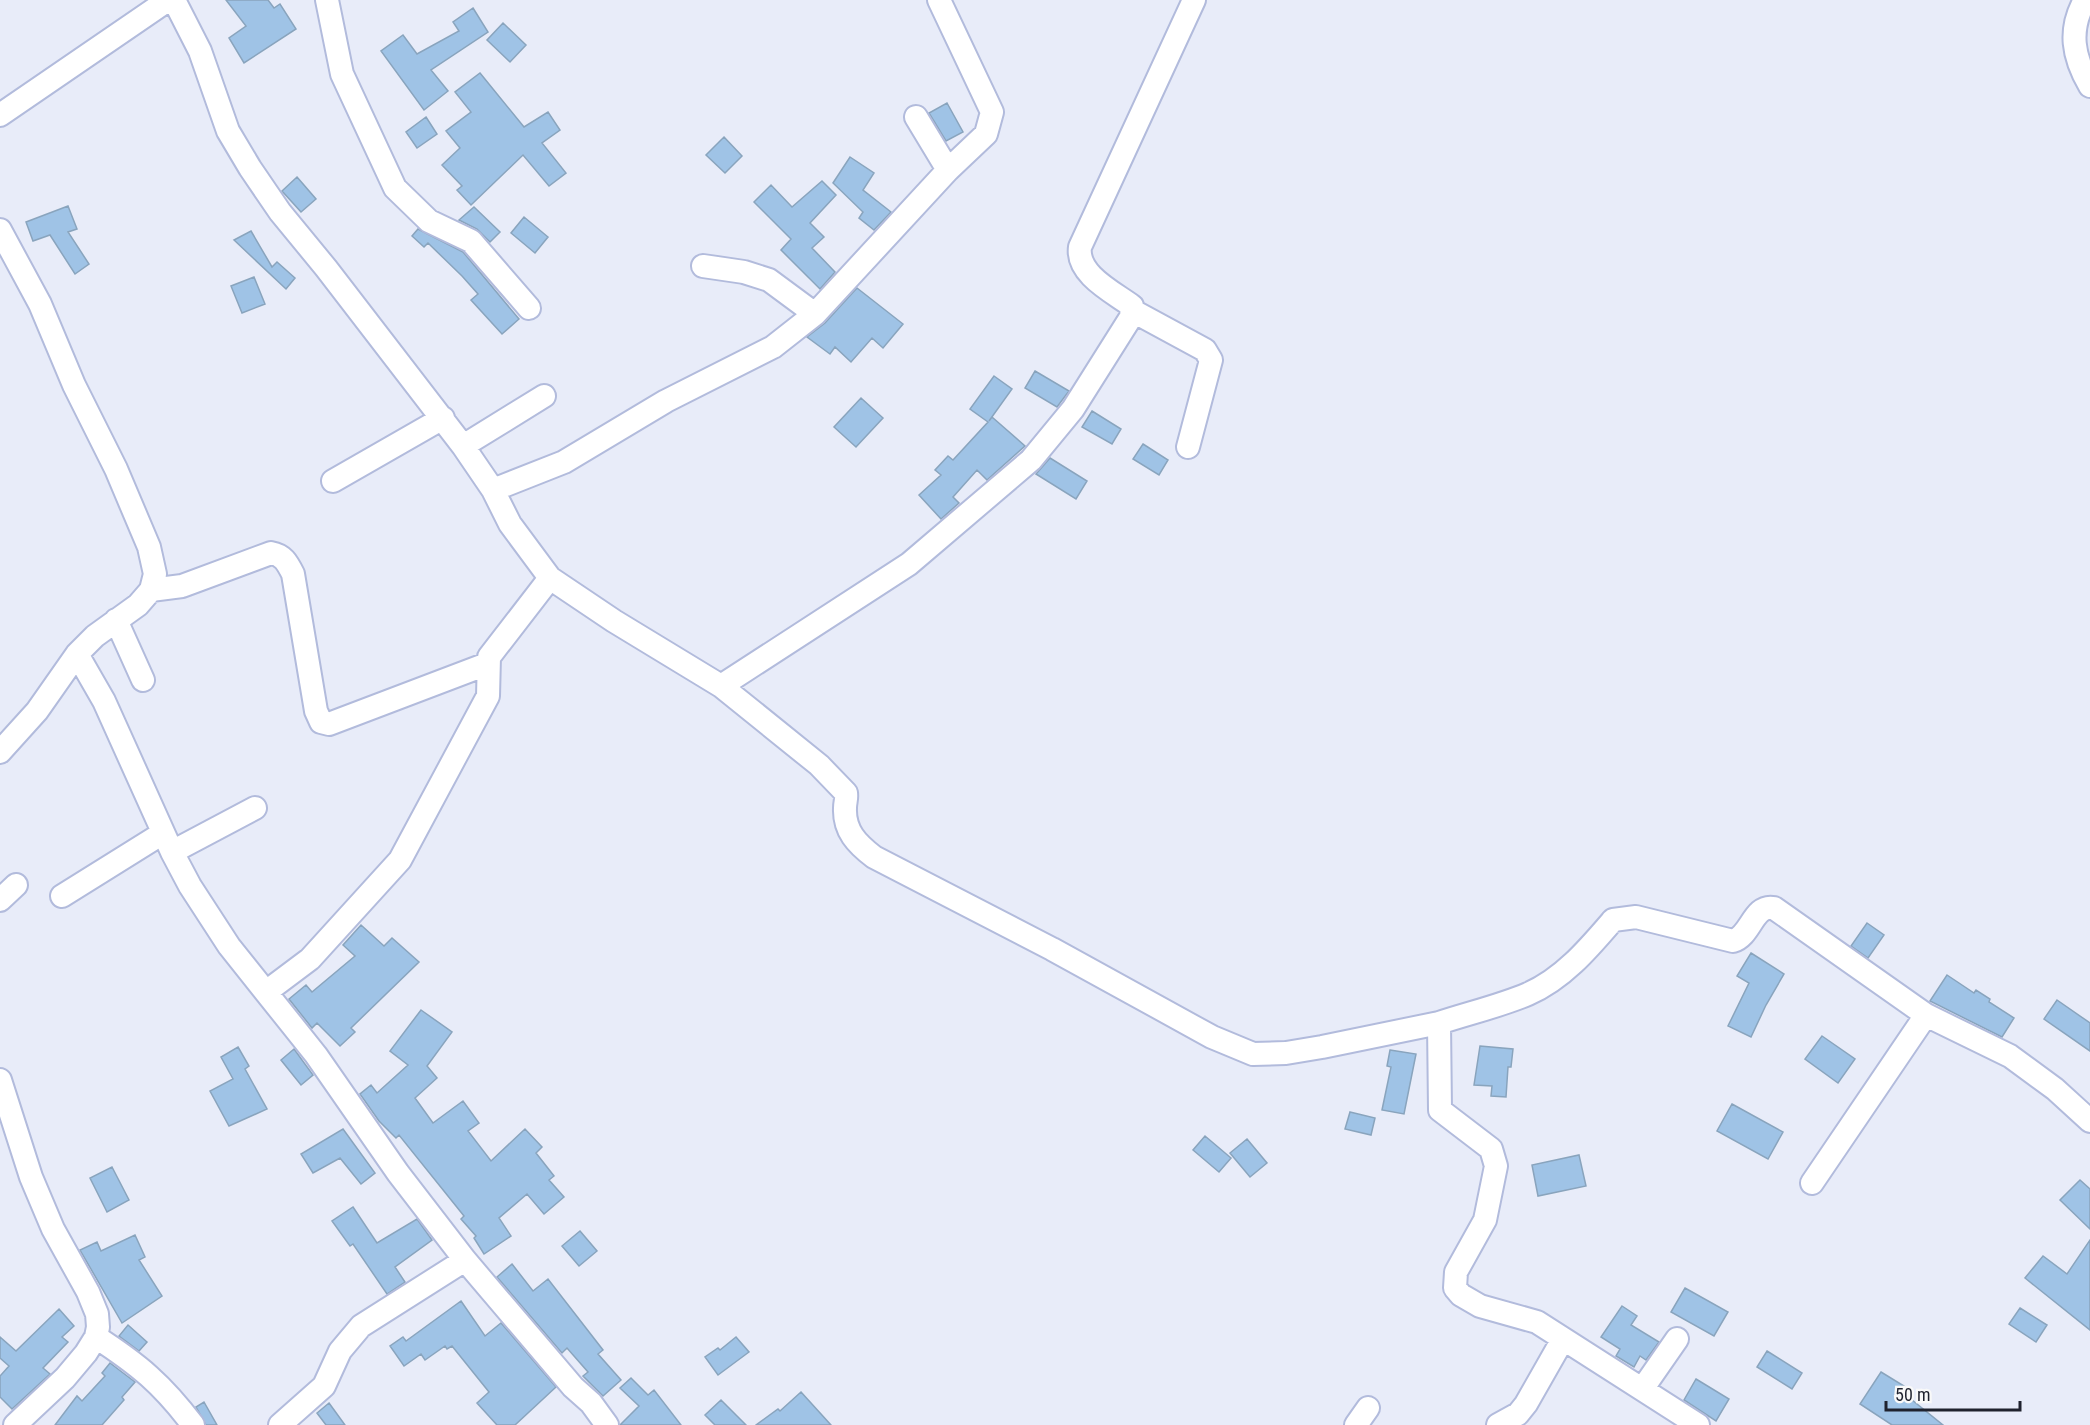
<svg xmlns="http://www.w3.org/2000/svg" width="2090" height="1425" viewBox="0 0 2090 1425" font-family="'Roboto Condensed',sans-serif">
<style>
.building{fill:#9fc3e6;stroke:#89a4bd;stroke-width:1.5}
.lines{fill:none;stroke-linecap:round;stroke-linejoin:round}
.minor-casing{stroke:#b2bbdc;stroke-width:26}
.minor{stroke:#fff;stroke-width:22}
</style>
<rect width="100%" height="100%" fill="#e8ecf9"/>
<path class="building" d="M226,0H268L274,8L280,4L296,29L244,63L229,38L246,26Z
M473,8L488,32L431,70L448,91L424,110L381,51L403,35L417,54L459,31L453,22Z
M503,23L526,45L510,62L487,40Z
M480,73L524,127L548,112L560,130L542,143L566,173L549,186L523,155L471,205L457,190L462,186L442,165L460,148L446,131L471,112L455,92Z
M947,103L963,132L946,141L929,113Z
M426,117L437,134L417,148L406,132Z
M724,137L742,156L725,173L706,155Z
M850,157L874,173L863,190L891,212L874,230L859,218L863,212L833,183Z
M297,177L316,199L301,212L282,191Z
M822,181L836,195L810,223L824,237L812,248L835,272L820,289L781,250L791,239L754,202L771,185L792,207Z
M68,206L77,229L68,232L89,264L75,274L50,235L33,241L26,222Z
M474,207L500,232L490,242L477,229L459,220Z
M524,217L548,237L535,253L511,233Z
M418,229L463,252L519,319L502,334L471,300L478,294L462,276L428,243L424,247L412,236Z
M251,231L272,267L277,262L295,278L286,289L234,240Z
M254,277L265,304L242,313L231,286Z
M857,288L903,324L883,348L872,338L851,362L835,347L830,354L807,337L825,323Z
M1035,371L1069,391L1057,407L1025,388Z
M994,376L1012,389L989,421L992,417L1025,446L987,480L977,470L953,497L959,503L941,519L919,495L941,475L935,470L948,456L953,460L988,422L970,409Z
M861,398L883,418L856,447L834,427Z
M1092,411L1121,429L1112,444L1082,427Z
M1143,444L1168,460L1159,475L1133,459Z
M1050,458L1087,481L1076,499L1036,474Z
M1867,923L1884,935L1868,958L1851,946Z
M361,925L384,946L392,938L419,962L351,1028L355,1032L340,1046L317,1023L312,1028L289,999L306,985L312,992L355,956L343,945Z
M1751,953L1784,974L1766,1005L1751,1037L1728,1026L1749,983L1737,976Z
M1947,975L1974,993L1976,990L1990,999L1989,1002L2014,1018L2002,1037L1930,1001Z
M2057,1000L2090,1023V1051L2044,1019Z
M421,1010L452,1032L427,1066L437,1078L415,1098L433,1123L463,1101L479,1123L468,1131L491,1161L525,1129L542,1147L536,1153L554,1176L549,1180L564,1197L544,1214L527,1194L499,1218L511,1236L484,1254L474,1238L476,1236L461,1219L464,1216L399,1135L396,1138L379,1121L360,1094L371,1085L377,1093L408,1065L390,1051Z
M1822,1036L1855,1059L1838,1083L1805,1059Z
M1480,1046L1513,1049L1511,1067H1508L1506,1097L1491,1096L1492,1086L1474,1085Z
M238,1047L249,1066L245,1069L267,1109L229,1126L210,1091L233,1079L221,1057Z
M294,1049L313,1075L301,1085L281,1060Z
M1390,1050L1416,1054L1404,1114L1382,1110L1391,1067L1387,1066Z
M1732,1104L1783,1132L1768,1159L1717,1131Z
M1350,1112L1375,1118L1371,1135L1345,1129Z
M343,1129L375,1173L361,1184L340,1158L313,1173L301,1154Z
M1205,1136L1231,1158L1219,1172L1193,1150Z
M1247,1139L1267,1163L1250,1177L1230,1153Z
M1579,1155L1586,1186L1538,1196L1532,1165Z
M112,1167L129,1200L107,1212L90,1178Z
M2080,1180L2090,1189V1229L2060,1200Z
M353,1207L377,1243L417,1219L432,1240L395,1267L405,1282L387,1294L353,1244L350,1246L332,1221Z
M580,1231L597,1251L579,1266L562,1246Z
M135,1235L145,1257L139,1260L162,1296L122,1323L80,1250L97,1242L101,1251Z
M2090,1240V1330L2025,1278L2043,1256L2067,1274Z
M512,1264L533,1291L548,1279L603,1350L598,1354L621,1380L603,1396L583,1376L588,1372L567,1348L562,1353L497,1277Z
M1685,1288L1728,1312L1714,1336L1671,1312Z
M461,1301L485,1336L501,1323L556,1387L515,1425H497L477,1403L489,1392L452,1346L447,1349L445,1346L425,1360L421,1354L404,1366L390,1346L403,1337L406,1341Z
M1622,1306L1637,1316L1631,1325L1659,1342L1646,1360L1640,1356L1634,1367L1616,1356L1620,1349L1601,1337Z
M2020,1308L2047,1325L2036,1342L2009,1324Z
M59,1309L74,1326L62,1337L68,1342L43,1368L50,1374L12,1409L0,1397V1376L9,1366L0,1358V1337L16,1351Z
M128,1325L147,1342L139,1351L119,1336Z
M736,1337L749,1352L718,1375L705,1357L718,1348L720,1350Z
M1767,1351L1802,1373L1792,1389L1757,1367Z
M110,1363L135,1382L122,1397L124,1400L102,1425H55L77,1396L82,1401L105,1376L102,1373Z
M1881,1372L1904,1386L1901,1391L1943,1425H1892L1860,1404Z
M631,1378L648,1395L654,1390L681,1425H620L639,1406L620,1388Z
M1696,1379L1729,1399L1716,1421L1684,1400Z
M801,1392L831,1425H756L778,1409L780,1411Z
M721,1400L746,1425H715L705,1415Z
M204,1402L217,1425H206L196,1407Z
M329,1403L345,1425H326L317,1413Z"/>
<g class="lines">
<defs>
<path id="minor" d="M174,0L200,51L228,131L250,168L280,212L326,268L463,446L493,490L510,524L550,578L614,621L721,686L819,765L846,793C847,798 845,802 845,808C844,831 857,844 874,857L1052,949L1212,1037L1253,1054L1286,1053L1322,1047L1439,1023L1440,1110L1491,1149L1496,1166L1485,1220L1456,1272L1455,1288L1461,1295L1480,1306L1537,1322L1698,1425
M327,0L342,74L395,188L429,221L471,241L529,308
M2085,0C2068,30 2073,57 2090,86
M0,115L168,0
M916,117L948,170
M0,230L40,304L74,385L116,469L149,547L155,574L151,590L138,605L95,636L77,654L37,711L0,752
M703,266L744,272L769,280L815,314
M1133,311L1205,350L1211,360L1188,447
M463,446L544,396
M333,481L443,418
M493,490L564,462L666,401L773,347L815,314L948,170L986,134L992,112L939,0
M151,590L182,586L271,553C283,555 287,562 293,574L316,711L321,722L329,724L487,664
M116,620L143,680
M77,654L104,701L172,852L190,886L229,946L316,1055L398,1173L465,1260L573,1387L591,1403L607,1425
M721,686L909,564L1031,460L1073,409L1131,317L1132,306C1113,292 1076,274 1080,247L1194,0
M172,852L255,808
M62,896L163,833
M0,900L16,885
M266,992L310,959L400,860L488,696L489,657L550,578
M1439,1023C1469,1013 1500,1006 1528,994C1563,979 1589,948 1613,920L1636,917L1733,941C1751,936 1753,904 1774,908L1926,1015L2010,1056L2055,1089L2090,1121
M0,1080L31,1177L53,1229L88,1292L97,1314L98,1327L96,1337L86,1353L65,1378L15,1425
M1812,1183L1926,1015
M96,1337C139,1365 162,1384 193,1425
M1643,1388L1677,1339
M280,1425L324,1386L340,1351L361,1326L465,1260
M1356,1425L1368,1408
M1498,1425L1518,1414L1526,1404L1563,1339"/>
</defs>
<use href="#minor" class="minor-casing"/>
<use href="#minor" class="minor"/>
</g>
<path d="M1886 1401v9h134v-9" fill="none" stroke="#1f222e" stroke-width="3"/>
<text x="1895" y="1401" font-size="18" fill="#1f222e" stroke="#f9f9f9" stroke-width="4.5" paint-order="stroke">50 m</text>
</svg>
